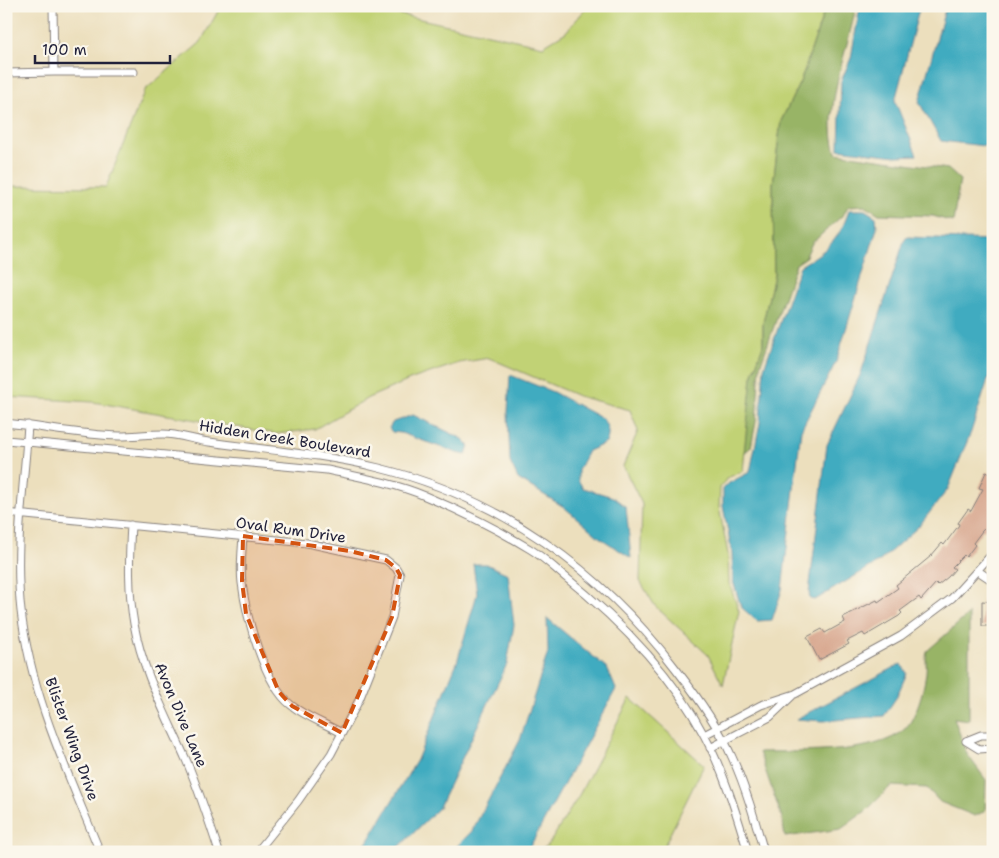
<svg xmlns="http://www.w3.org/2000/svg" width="999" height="858" viewBox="0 0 999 858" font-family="'Shantell Sans',sans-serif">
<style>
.green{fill:#c1d274;stroke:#727a58}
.forest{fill:#98b466;stroke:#5d6b50}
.water{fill:#41abc0;stroke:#32667e}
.building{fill:#d8a78f}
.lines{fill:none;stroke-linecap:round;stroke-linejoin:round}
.minor-casing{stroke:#87807c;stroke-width:9}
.minor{stroke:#fff;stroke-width:7}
.marked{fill:#d45411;fill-opacity:0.2;stroke:#d45411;stroke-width:4;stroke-dasharray:10 6;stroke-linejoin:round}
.labels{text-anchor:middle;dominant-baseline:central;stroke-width:5;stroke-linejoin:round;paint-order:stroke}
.street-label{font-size:15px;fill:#22223b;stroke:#fbf7ec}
</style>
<rect width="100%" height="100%" fill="#fbf7ec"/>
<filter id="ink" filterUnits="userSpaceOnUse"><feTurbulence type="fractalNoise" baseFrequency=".02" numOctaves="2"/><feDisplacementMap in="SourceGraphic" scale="10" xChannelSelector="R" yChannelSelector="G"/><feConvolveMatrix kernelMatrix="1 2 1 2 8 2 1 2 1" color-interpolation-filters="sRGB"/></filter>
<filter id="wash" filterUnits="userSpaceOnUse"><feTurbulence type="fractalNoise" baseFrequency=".0096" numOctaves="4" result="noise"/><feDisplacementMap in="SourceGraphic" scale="20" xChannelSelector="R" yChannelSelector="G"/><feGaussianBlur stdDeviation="1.12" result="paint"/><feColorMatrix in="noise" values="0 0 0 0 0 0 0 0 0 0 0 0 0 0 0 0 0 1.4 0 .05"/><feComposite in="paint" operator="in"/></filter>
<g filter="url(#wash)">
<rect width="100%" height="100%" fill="#ecdfbd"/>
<path class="green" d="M221,6H388L393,13L543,46L566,32L588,6H826L801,80L781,121L773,184L774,275L763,323V345L752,377L743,471L727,478L720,488L719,507L728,554L729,583L739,611L723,685L708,655L655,606L640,581L642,504L623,466L638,431L630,410L578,396L489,358L459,363L412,379L368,398L315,429L277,434L93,402L6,397V186L106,187L145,90L200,43Z
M630,698L704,765L661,852H537L549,844L578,797Z"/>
<path class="forest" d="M826,6H856C848,51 822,108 836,153L948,169L960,180L953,222L933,216L879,214L865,205L848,206L844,214L812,243L805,258L796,264L760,366L756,422L751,447L744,453L752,377L763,345V323L774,275L773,184L781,121L801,80Z
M969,614V720L954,718L967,754L986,780L985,811L975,816L940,802L927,788L891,786L867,810L841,829L785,837L782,818L759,752C795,751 892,757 911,721C919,706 924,689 926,673C927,666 925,658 927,651Z"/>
<path class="water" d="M860,6H920L895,101L917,155L896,156L839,149L841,81L851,58Z
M946,6H993V147L941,141L919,102Z
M849,210H865L876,217L877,228L836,362L801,430L782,590L772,620L757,621L741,607L733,581L732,553L723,506V489L729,483L750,472L760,423L764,368L800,266C826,251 840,240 849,210Z
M907,237L993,240V364L971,432L948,489L919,526L880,561L815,600L810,599L809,592L827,445L861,373L904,241Z
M510,375L553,392L603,419C608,427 610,434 606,443L588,451L578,470V480L583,488L613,497L626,507L631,558L599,537L564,507L518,479L510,462L508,412Z
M413,415L463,439L469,445L466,455L457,453L401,433L392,432L389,428L393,422Z
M473,564H486L508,574L514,625L507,664L438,809L394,852H361L417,760L457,662L477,594Z
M547,618L607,668L616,689L527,852H451L472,831L520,740L548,652Z
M901,664L907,673L896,698L884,716L823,721L796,719Z"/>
<g id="blocks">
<path class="building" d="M986,472L993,475V522L986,531L984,529L982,531L973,543L975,545L966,557L964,555L952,567L955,569L948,577L938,585L936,583L921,600L919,597L900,611L902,613L899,616L865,636L863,633L847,641L849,644L819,660L807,637L822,629L825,633L845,622L843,617L877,600L878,602L898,588L896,585L931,556L942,543L944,545L959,525L958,523L968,509L971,511L983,489L979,488Z
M982,601L993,602V626H982Z"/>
</g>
</g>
<g filter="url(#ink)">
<use href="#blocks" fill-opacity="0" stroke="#87807c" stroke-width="1"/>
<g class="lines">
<defs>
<path id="minor" d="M54,72H134
M6,73L54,72L53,6
M6,423C44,427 82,435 120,436C134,436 148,434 163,434C179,434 193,440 209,442C266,450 323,454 379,468C501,498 601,570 676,669C697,696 718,725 732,757C746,788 755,820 764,852
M28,425C24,487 14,549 21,611C31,696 68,773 100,852
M6,440L327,470C360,477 394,483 425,496C461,511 497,529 530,549C542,556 552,566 563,575C618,619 671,672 704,735C724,772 736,812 748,852
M6,513L307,543L386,560L396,568L400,575L392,617L359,700L342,733L331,754L298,801L257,852
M131,525C129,559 128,590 134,624C143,674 167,716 187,762C199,791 209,821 219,852
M243,536C242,552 240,568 242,583C246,616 264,684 291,705C306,717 326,724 342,733
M978,571L993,581
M704,735L761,705L795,694L901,636L952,598L993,553
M966,741L979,749L993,748
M966,741L981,735H993
M710,748L770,717L792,696"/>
</defs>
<use href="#minor" class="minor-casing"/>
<use href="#minor" class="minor"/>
</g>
</g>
<path class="marked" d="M243,536L350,551L386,560L396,568L400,575L392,617L342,733L292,706L279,692L246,614L242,581Z"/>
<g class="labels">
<g class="street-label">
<text transform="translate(285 439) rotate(9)">Hidden Creek Boulevard</text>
<text transform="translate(291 530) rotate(8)">Oval Rum Drive</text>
<text transform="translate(181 715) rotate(67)">Avon Dive Lane</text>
<text transform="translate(72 739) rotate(70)">Blister Wing Drive</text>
</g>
</g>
<rect width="999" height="858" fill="none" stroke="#fbf7ec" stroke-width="25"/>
<path d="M35 55v8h135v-8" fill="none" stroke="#22223b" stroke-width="2.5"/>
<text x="42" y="55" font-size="15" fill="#22223b" stroke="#fbf7ec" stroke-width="4" paint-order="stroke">100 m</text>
</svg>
